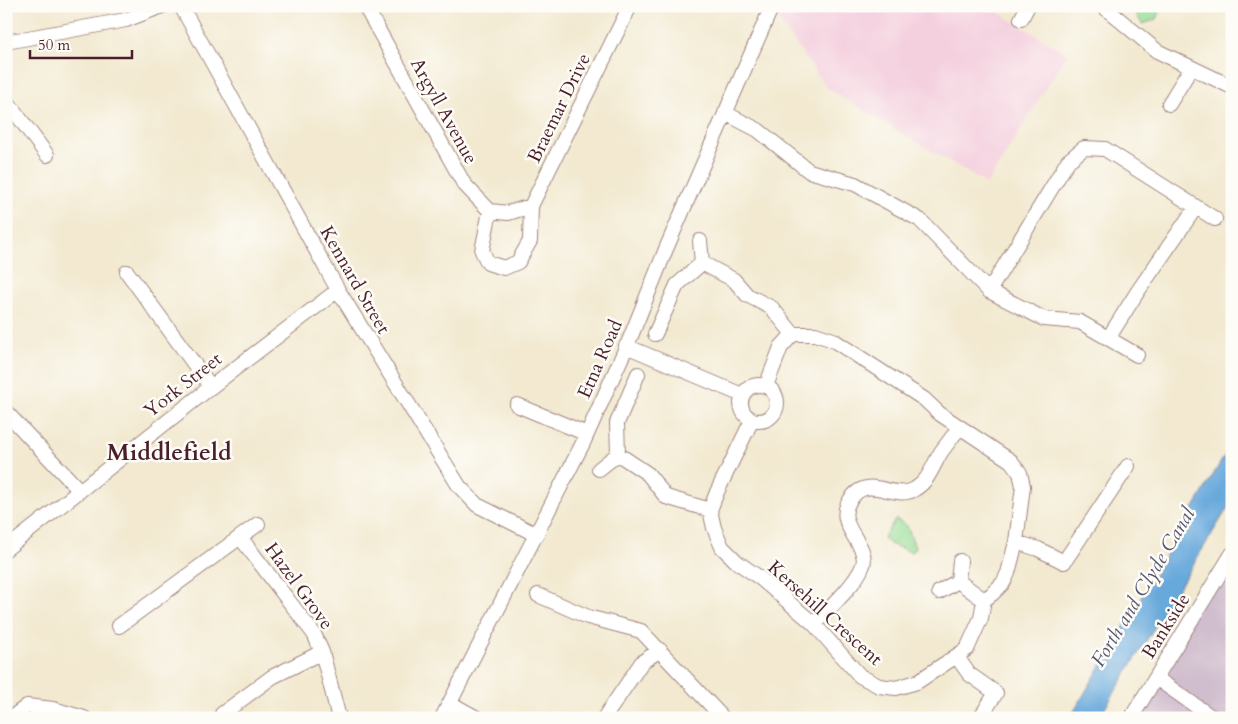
<svg xmlns="http://www.w3.org/2000/svg" width="1238" height="724" viewBox="0 0 1238 724" font-family="Cardo,serif">
<style>
.built{fill:#f4cfde}
.industrial{fill:#d0bdce}
.green{fill:#96dc95;stroke:#707e60}
.water{fill:#68a9dc;stroke:#596484}
.lines{fill:none;stroke-linecap:round;stroke-linejoin:round}
.minor-casing{stroke:#9e847e;stroke-width:16}
.minor{stroke:#fff;stroke-width:14}
.labels{text-anchor:middle;dominant-baseline:central;stroke-width:5;stroke-linejoin:round;paint-order:stroke}
.street-label{font-size:19px;fill:#4a1f2b;stroke:#fdfcf7}
.water-label{font-size:20px;font-style:italic;fill:#565672;stroke:#fdfcf7}
.district-label{font-size:24px;font-weight:bold;fill:#4a1f2b;stroke:#fdfcf7}
</style>
<rect width="100%" height="100%" fill="#fdfcf7"/>
<filter id="ink" filterUnits="userSpaceOnUse"><feTurbulence type="fractalNoise" baseFrequency=".02" numOctaves="2"/><feDisplacementMap in="SourceGraphic" scale="10" xChannelSelector="R" yChannelSelector="G"/><feConvolveMatrix kernelMatrix="1 2 1 2 8 2 1 2 1" color-interpolation-filters="sRGB"/></filter>
<filter id="wash" filterUnits="userSpaceOnUse"><feTurbulence type="fractalNoise" baseFrequency=".0096" numOctaves="4" result="noise"/><feDisplacementMap in="SourceGraphic" scale="20" xChannelSelector="R" yChannelSelector="G"/><feGaussianBlur stdDeviation="1.12" result="paint"/><feColorMatrix in="noise" values="0 0 0 0 0 0 0 0 0 0 0 0 0 0 0 0 0 1.4 0 .05"/><feComposite in="paint" operator="in"/></filter>
<g filter="url(#wash)">
<rect width="100%" height="100%" fill="#f2e9d0"/>
<path class="built" d="M772,6H988L1067,54L987,184L827,88L771,9Z"/>
<path class="industrial" d="M1232,554V718H1131Z"/>
<path class="green" d="M1134,6H1162L1163,7L1155,20L1142,24L1136,14Z
M896,519L907,526L915,547L911,552L890,544L883,538Z"/>
<path class="water" d="M1232,443V501L1099,718H1070Z"/>
</g>
<g filter="url(#ink)">
<g class="lines">
<defs>
<path id="minor" d="M181,6L338,290L459,486L477,505L537,535
M365,6L464,184L490,211L508,213L531,206L630,6
M1103,6L1157,51L1232,87
M1021,19L1028,6
M6,42L126,20L162,6
M6,100L47,155
M1169,104L1191,68
M725,113L758,130L809,171L855,184L920,220L989,291L1044,319L1080,322L1137,355
M490,211L482,251L488,263L504,268L518,262L530,241L531,206
M700,241L702,263
M127,272L211,387
M989,291L1068,161L1084,148L1105,149L1215,219
M655,334L677,285L702,263L734,280L747,295L772,308L793,334
M1109,337L1138,291L1196,207
M626,346L742,395
M638,374L617,423L618,454L648,474L666,497L710,510
M741 403a18 18 0 1 1 36 0a18 18 0 1 1-36 0Z
M517,405L587,434
M6,412L80,491
M752,420L717,492L710,510L714,528L722,547L737,562L760,578L814,624L860,676L879,686L896,688L917,682L967,649L981,618L984,600L992,594L1003,583L1008,573L1016,542L1023,486L1020,473L1011,461L940,414L924,399L833,340L815,334H793L781,347L766,386
M599,469L618,454
M240,537L314,634L322,652L339,718
M1016,542L1038,549L1064,562L1128,466
M6,549L211,387L338,290
M958,581L960,561
M939,592L958,581L984,600
M538,595L588,617L641,631L723,718
M814,624C828,610 857,583 863,565C870,542 828,523 854,495C871,476 896,501 915,489C929,481 933,465 941,452C947,444 953,436 959,428
M119,626L258,524
M957,657L969,674L996,693L980,718
M1156,678L1213,718
M450,703L477,718
M222,714L272,677L322,652
M11,718L27,706L53,709L84,718
M442,718L584,441L629,341L666,249L772,6
M604,718L642,662L660,650
M1131,718L1232,554"/>
</defs>
<use href="#minor" class="minor-casing"/>
<use href="#minor" class="minor"/>
</g>
</g>
<g class="labels">
<g class="street-label">
<text transform="translate(559 108) rotate(-64)">Braemar Drive</text>
<text transform="translate(444 111) rotate(61)">Argyll Avenue</text>
<text transform="translate(355 280) rotate(60)">Kennard Street</text>
<text transform="translate(600 359) rotate(-66)">Etna Road</text>
<text transform="translate(183 385) rotate(-38)">York Street</text>
<text transform="translate(299 586) rotate(54)">Hazel Grove</text>
<text transform="translate(825 613) rotate(42)">Kersehill Crescent</text>
<text transform="translate(1166 626) rotate(-58)">Bankside</text>
</g>
<g class="water-label">
<text transform="translate(1143 587) rotate(-59)">Forth and Clyde Canal</text>
</g>
<g class="district-label">
<text x="169" y="452">Middlefield</text>
</g>
</g>
<rect width="1238" height="724" fill="none" stroke="#fdfcf7" stroke-width="25"/>
<path d="M30 50v8h102v-8" fill="none" stroke="#4a1f2b" stroke-width="2.5"/>
<text x="38" y="50" font-size="15" fill="#4a1f2b" stroke="#fdfcf7" stroke-width="4" paint-order="stroke">50 m</text>
</svg>
